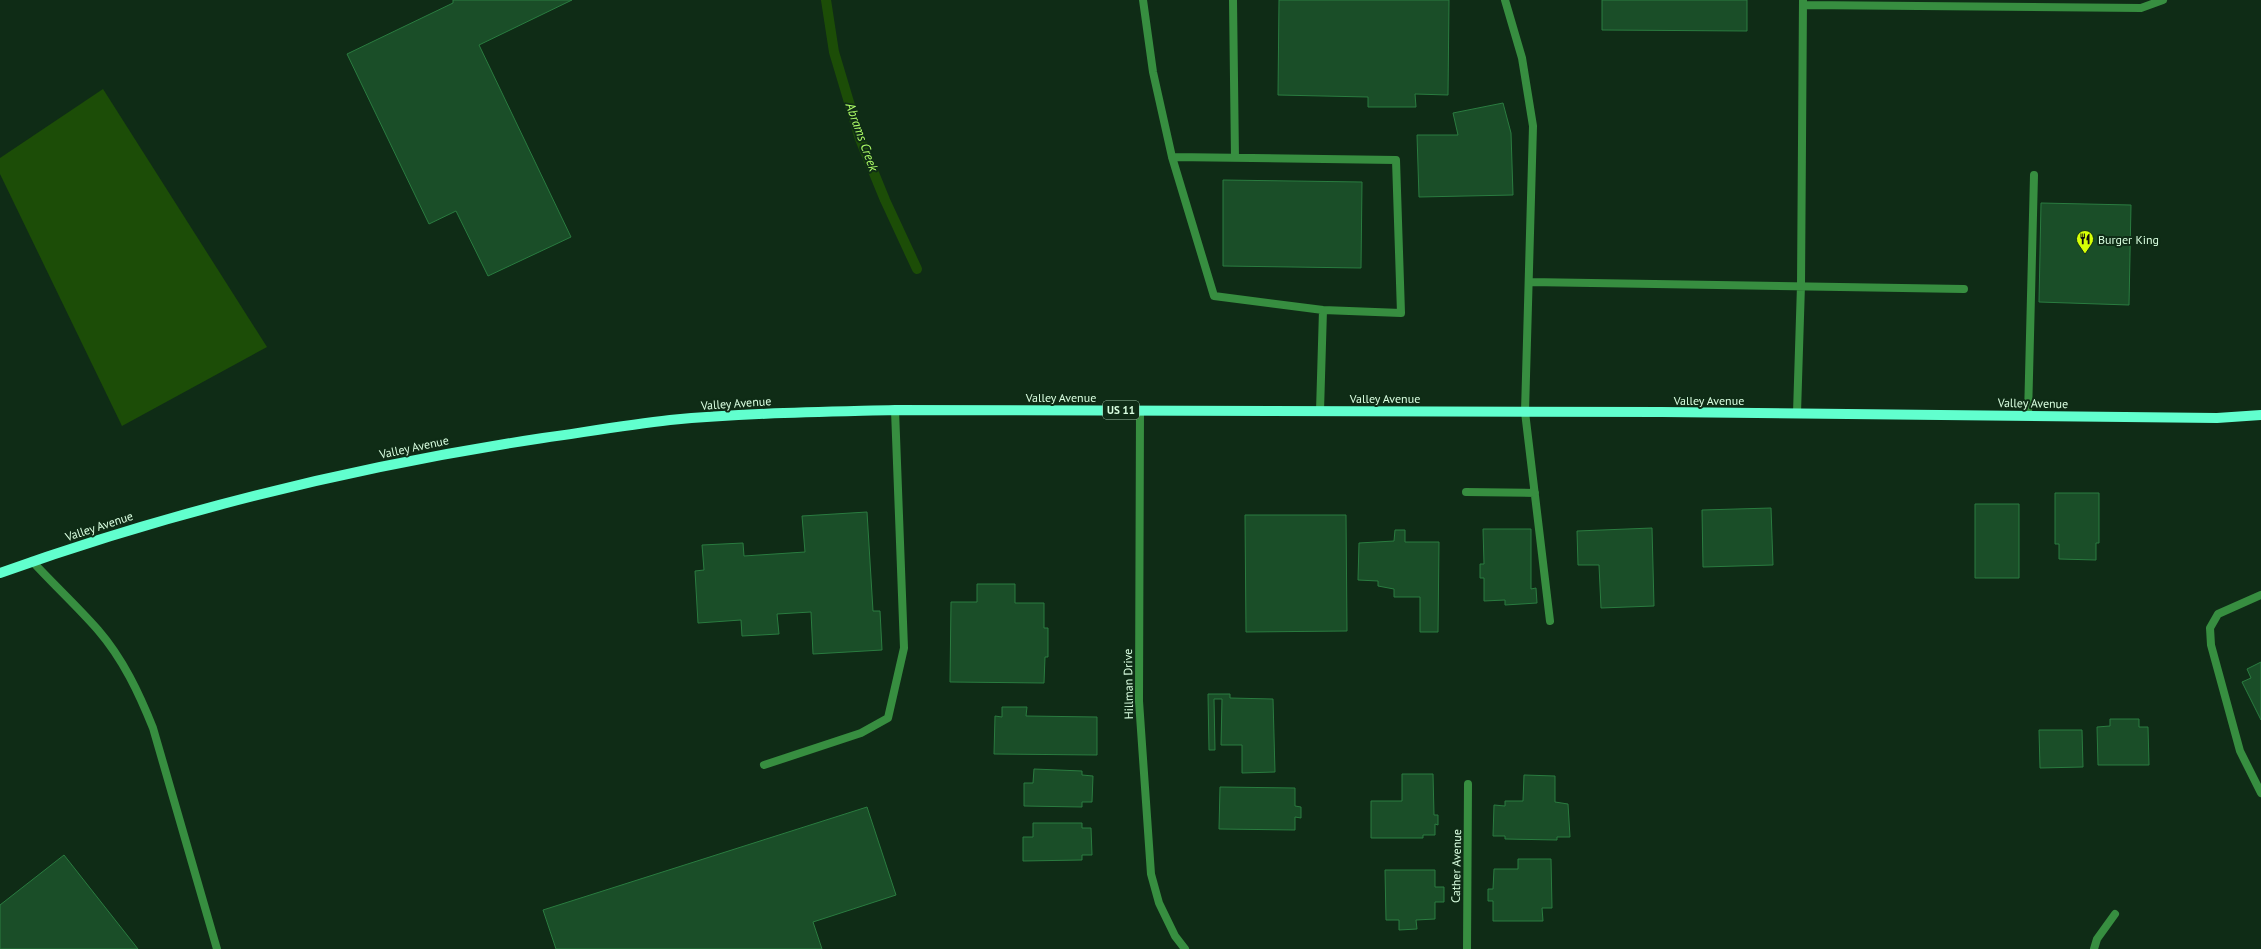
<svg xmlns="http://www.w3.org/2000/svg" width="2261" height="949" viewBox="0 0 2261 949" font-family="'PT Sans',sans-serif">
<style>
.water{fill:#1c4d07}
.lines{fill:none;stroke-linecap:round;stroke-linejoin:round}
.stream{stroke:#1c4d07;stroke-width:10}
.building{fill:#1a4e28;stroke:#2a7c40}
.lane{stroke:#378e40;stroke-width:8}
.street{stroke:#378e40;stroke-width:8}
.primary{stroke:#61ffce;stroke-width:10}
.labels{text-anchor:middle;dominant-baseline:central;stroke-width:4;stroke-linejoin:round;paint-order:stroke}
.shield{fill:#0f2c16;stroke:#9dc0a4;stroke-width:1}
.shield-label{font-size:11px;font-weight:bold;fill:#daffe1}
.poi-label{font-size:12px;fill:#daffe1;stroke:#0f2c16;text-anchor:start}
.street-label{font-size:12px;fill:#daffe1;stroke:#0f2c16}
.water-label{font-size:13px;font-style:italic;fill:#afff68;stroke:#0f2c16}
</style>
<rect width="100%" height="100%" fill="#0f2c16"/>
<path class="water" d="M103,89L267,347L122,426L0,174V158Z"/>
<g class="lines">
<path class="stream" d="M826,0L834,52L860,139L885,200L917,269"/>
</g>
<path class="building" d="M572,0L479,45L571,237L488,276L456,211L429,224L347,54L453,3V0Z
M1279,0H1449L1448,95L1415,94L1416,107H1368V97L1278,95Z
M1602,0H1747V31L1602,30Z
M1503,103L1511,133L1513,195L1419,197L1417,135H1458L1453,113Z
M1223,180L1362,182L1361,268L1223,266Z
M2041,203L2131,205L2129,305L2039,302Z
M2055,493H2099V543H2096V560L2059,559V544H2055Z
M1975,504H2019V578H1975Z
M1771,508L1773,565L1703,567L1702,510Z
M867,512L873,611H880L882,650L813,654L811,612L777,614L779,634L742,636L741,620L698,623L695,571L704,570L702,545L743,543L744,556L805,552L802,516Z
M1245,515H1346L1347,631L1246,632Z
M1652,528L1654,606L1601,608L1599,565H1578L1577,531Z
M1483,529H1531V589L1536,588L1537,603L1505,605V600L1484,601V578H1480V564H1484Z
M1395,530H1405V542H1439L1438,632H1420V597H1394V589L1378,586V581L1358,580L1359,543L1394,541Z
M977,584H1015V603H1044V628H1048V657H1045L1044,683L950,682L951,602H977Z
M2261,662V720L2242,682L2251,678L2247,669Z
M1208,694H1230V698L1273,699L1275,772L1242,773V745H1221L1222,699H1214L1215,750H1209Z
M1002,707H1027L1026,716L1097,717V755L994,754L995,716L1002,717Z
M2110,719H2139V727H2148L2149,765H2098L2097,727L2110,726Z
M2039,730H2082L2083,767L2040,768Z
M1034,769L1082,771V775L1093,776L1092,802H1082V807L1024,806V783H1033Z
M1402,774H1433L1434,815H1438V825L1435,824V835H1423V838H1371V801H1402Z
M1524,775L1555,776V802L1568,804L1570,837H1557V840L1505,839V836H1493L1494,805L1505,806V801H1523Z
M1220,787L1295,788V806L1301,807V818L1295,817V830L1219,829Z
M867,807L896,895L813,922L822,949H556L543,910Z
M1033,823H1082V828H1091L1092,855H1082V860L1023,861V837H1033Z
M64,855L138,949H0V905Z
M1518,859H1551L1552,908H1542L1543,921H1493V901H1488V889H1493L1494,869H1518Z
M1385,870H1435V887H1444V902H1435V919L1416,920L1417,929L1399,930V920H1386Z"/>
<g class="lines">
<path class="lane" d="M1143,0L1153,72L1172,157L1214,296L1323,310L1401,313L1396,160L1172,157
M1233,0L1235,158
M1505,0L1522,58L1533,126L1525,412L1550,621
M1803,5L2141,8L2163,0
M1529,282L1964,289
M1320,411L1323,310
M1797,413L1801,285L1803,0
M2028,416L2034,175
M1466,492L1535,493
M32,561C53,584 77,606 98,630C123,659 139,693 153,728L217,949
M2261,595L2218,614L2210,628L2211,645L2240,751L2261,793
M764,765L861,733L888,718L904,648L895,410
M2094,949L2097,939L2115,914"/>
<path class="street" d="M1140,410L1139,701L1151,874L1159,903L1175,936L1185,949
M1467,949L1468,784"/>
<path class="primary" d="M0,573C176,510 358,466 543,438C585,432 627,425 670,420C744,413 820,412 895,410L1662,412L2217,418L2261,415"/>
</g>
<defs>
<symbol id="restaurant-pin" viewBox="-11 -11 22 30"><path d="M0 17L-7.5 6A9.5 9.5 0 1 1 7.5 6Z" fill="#d6ff06" stroke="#0f2c16"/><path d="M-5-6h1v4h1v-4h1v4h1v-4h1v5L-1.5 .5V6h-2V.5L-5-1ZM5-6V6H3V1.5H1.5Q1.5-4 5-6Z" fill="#111"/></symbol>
</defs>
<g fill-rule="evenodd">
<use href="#restaurant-pin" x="2075" y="229" width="20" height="27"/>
</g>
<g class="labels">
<rect class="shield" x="1103" y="401" width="36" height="18" rx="3"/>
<g class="shield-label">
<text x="1121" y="410">US 11</text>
</g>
<g class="poi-label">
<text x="2098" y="239">Burger King</text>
</g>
<g class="street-label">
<text x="1061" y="397">Valley Avenue</text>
<text x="1385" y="398">Valley Avenue</text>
<text x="1709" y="400">Valley Avenue</text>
<text transform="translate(736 403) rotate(-4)">Valley Avenue</text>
<text transform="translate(2033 403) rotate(1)">Valley Avenue</text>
<text transform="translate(414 447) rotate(-12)">Valley Avenue</text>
<text transform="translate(99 526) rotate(-18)">Valley Avenue</text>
<text transform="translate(1128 684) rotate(-91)">Hillman Drive</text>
<text transform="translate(1456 866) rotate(-89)">Cather Avenue</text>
</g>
<g class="water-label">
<text transform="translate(862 137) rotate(70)">Abrams Creek</text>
</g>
</g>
</svg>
